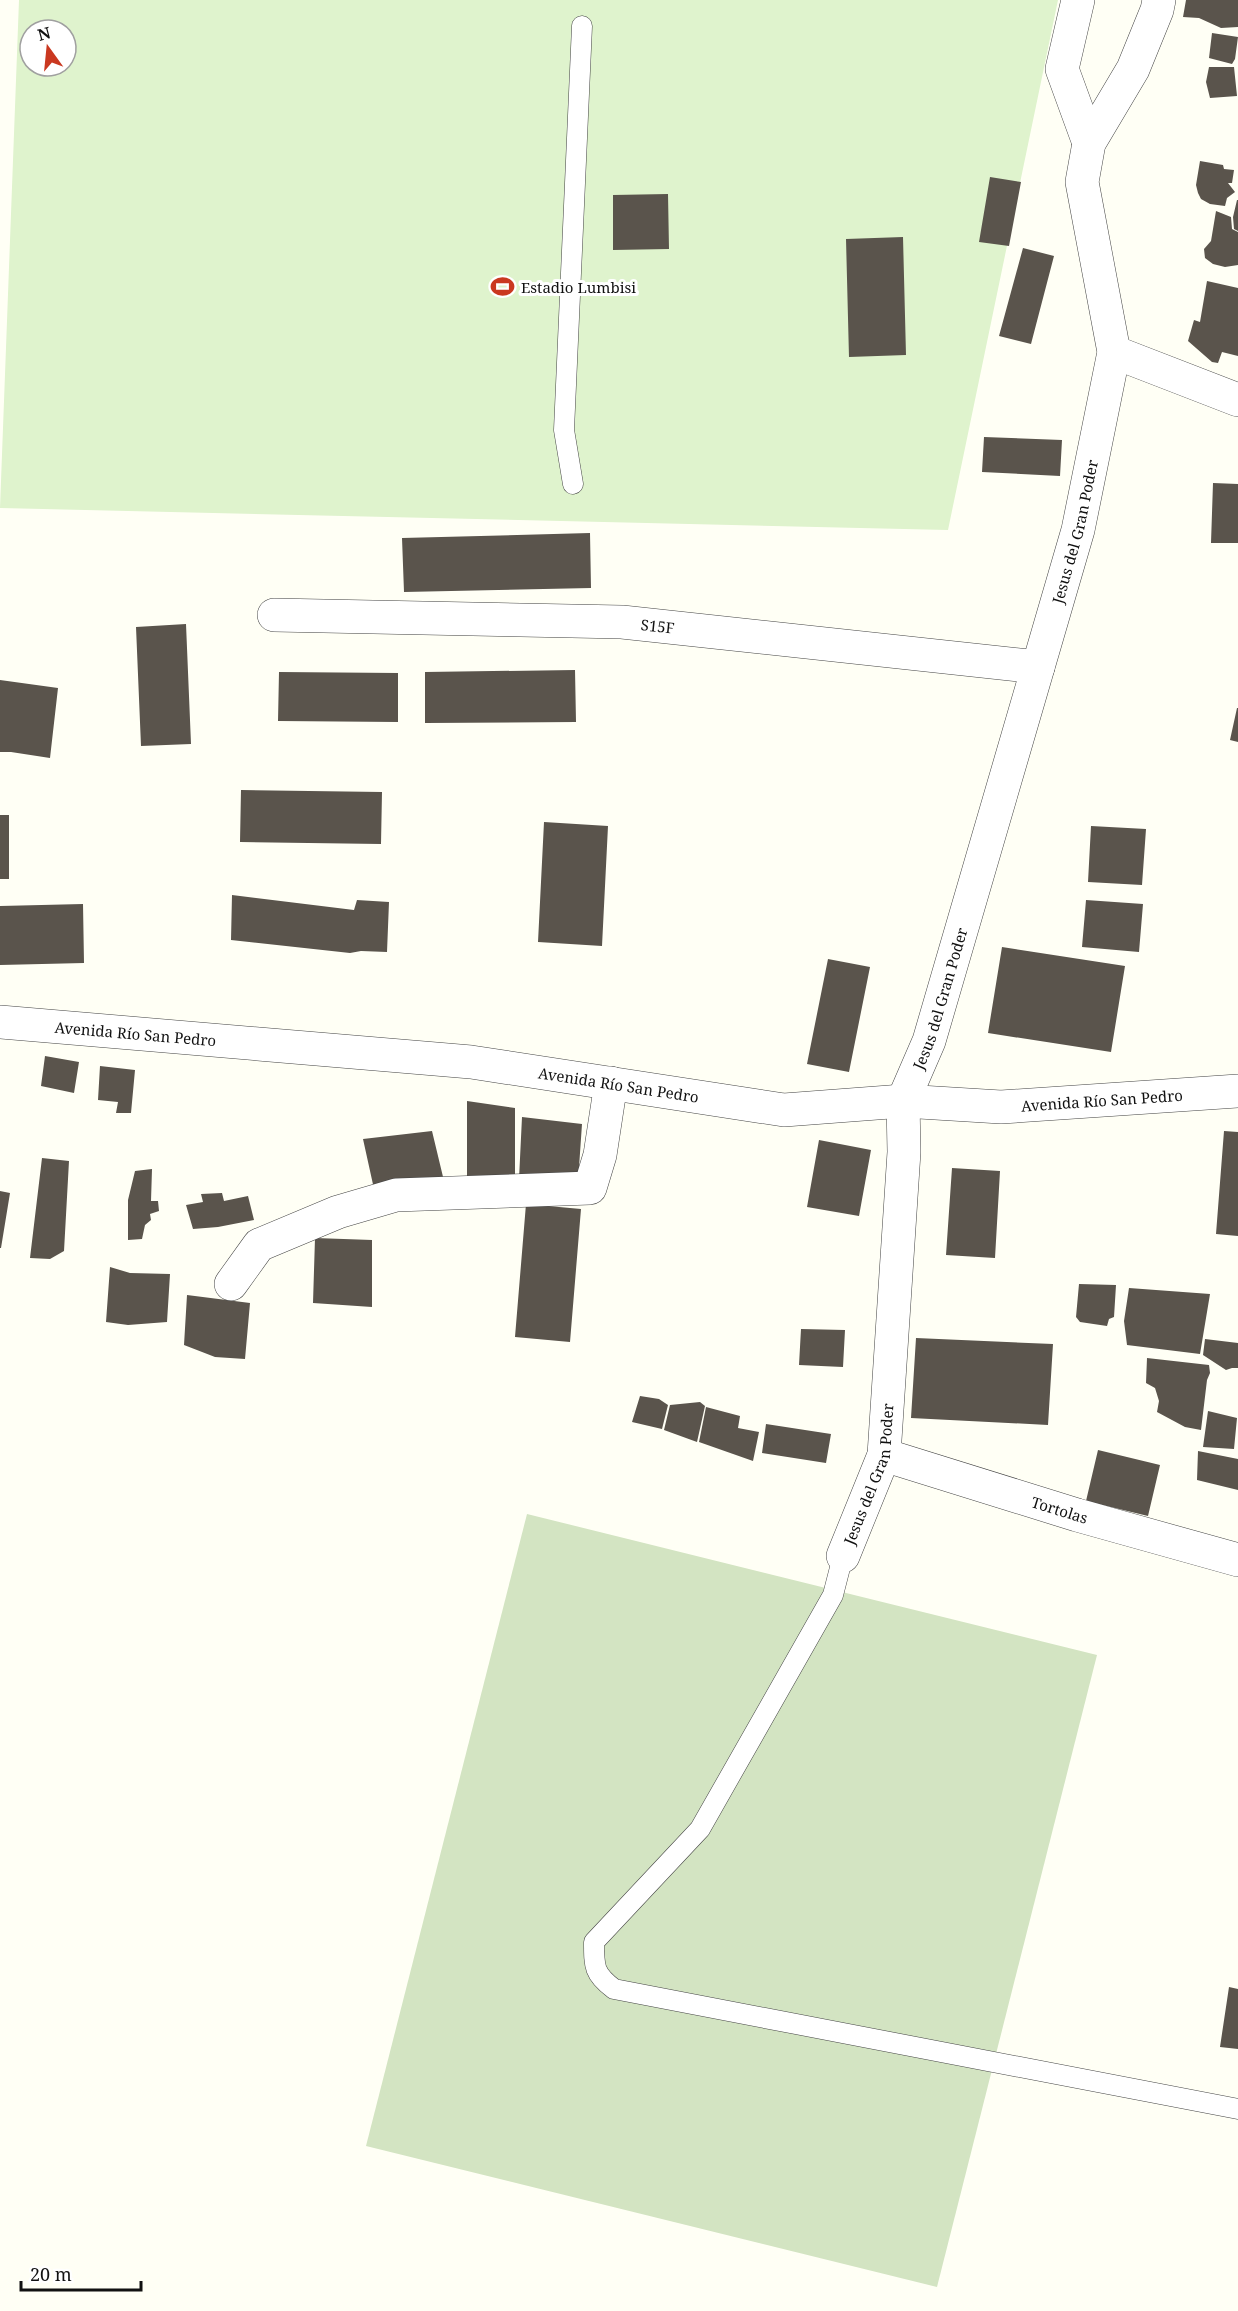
<svg xmlns="http://www.w3.org/2000/svg" width="1238" height="2311" viewBox="0 0 1238 2311" font-family="'Noto Serif',serif">
<style>
.cemetery{fill:#d3e4c2}
.pitch{fill:#dff3cd;fill-rule:evenodd}
.building{fill:#5a544c}
.lines{fill:none;stroke-linecap:round;stroke-linejoin:round}
.lane-casing{stroke:#444;stroke-width:21}
.street-casing{stroke:#444;stroke-width:34}
.lane{stroke:#fff;stroke-width:20}
.street{stroke:#fff;stroke-width:33}
.labels{text-anchor:middle;dominant-baseline:central;stroke-width:6;stroke-linejoin:round;paint-order:stroke}
.poi-label{font-size:15px;fill:#111;stroke:#fff;text-anchor:start}
.street-label{font-size:15px;fill:#111;stroke:#fff}
</style>
<rect width="100%" height="100%" fill="#fffff5"/>
<path class="cemetery" d="M527,1514L1097,1655L937,2287L366,2146Z"/>
<path class="pitch" d="M19,0H1058L948,530L0,508ZM30,30H66V66H30Z"/>
<path class="building" d="M1186,0H1238V27L1221,28L1199,18L1183,17Z
M1212,33L1238,37L1235,59L1232,64L1209,58Z
M1209,67H1234L1237,96L1210,98L1206,82Z
M1200,161L1223,165L1224,169L1234,170L1232,183H1228L1235,192L1227,198L1225,206L1210,204L1201,199L1198,193L1196,185Z
M990,177L1021,182L1009,246L979,242Z
M668,194L669,249L613,250V195Z
M1237,200H1238V231L1234,229L1233,217Z
M1216,211L1231,217L1232,229L1238,232V265L1225,267L1213,264L1205,258L1204,249L1211,241Z
M903,237L906,355L849,357L846,239Z
M1023,248L1054,256L1031,344L999,336Z
M1207,281L1238,288V356L1222,352L1218,363L1212,362L1188,341L1194,320L1200,322Z
M984,437L1062,440L1060,476L982,472Z
M1213,483L1238,484V543H1211Z
M590,533L591,588L404,592L402,538Z
M186,624L191,744L141,746L136,627Z
M575,670L576,722L425,723V672Z
M279,672L398,673V722L278,721Z
M0,680L58,688L50,758L11,752H0Z
M1237,708H1238V742L1230,740Z
M241,790L382,792L381,844L240,842Z
M0,815H9V879H0Z
M544,822L608,826L602,946L538,942Z
M1091,826L1146,829L1142,885L1088,882Z
M232,895L354,910L357,900L389,902L387,952L361,951L350,953L231,940Z
M1086,900L1143,904L1139,952L1082,947Z
M83,904L84,963L0,965V906Z
M1002,947L1125,966L1111,1052L988,1033Z
M828,959L870,967L849,1072L807,1064Z
M45,1056L79,1062L74,1093L41,1086Z
M100,1066L135,1070L131,1113H116L118,1102L98,1100Z
M467,1101L515,1108V1181L467,1178Z
M522,1117L582,1124L578,1182L519,1179Z
M432,1131L444,1181L374,1189L363,1139Z
M1224,1131L1238,1132V1236L1216,1234Z
M819,1140L871,1150L859,1216L807,1207Z
M42,1158L69,1161L64,1251L50,1259L30,1258Z
M952,1168L1000,1171L995,1258L946,1255Z
M152,1169L151,1201H158L159,1211L150,1214L151,1220L145,1225L142,1239L128,1240V1200L135,1171Z
M0,1191L10,1193L1,1248H0Z
M222,1193L224,1201L248,1196L254,1220L218,1227L193,1229L186,1205L203,1202L201,1194Z
M526,1204L581,1209L570,1342L515,1337Z
M315,1238L372,1240V1307L313,1303Z
M110,1267L130,1273L170,1274L167,1322L128,1325L106,1322Z
M1079,1284L1116,1285L1114,1317L1109,1319L1107,1326L1080,1322L1076,1317Z
M1129,1288L1210,1294L1200,1354L1127,1345L1124,1321Z
M187,1295L250,1303L245,1359L215,1357L184,1345Z
M801,1329L845,1330L843,1367L799,1365Z
M916,1338L1053,1344L1048,1425L911,1418Z
M1205,1339L1238,1343V1368H1232L1226,1370L1203,1355Z
M1147,1358L1209,1365L1210,1373L1207,1380L1201,1430L1185,1427L1157,1412L1159,1401L1155,1388L1146,1383Z
M640,1396L659,1399L668,1405L662,1429L632,1422Z
M700,1402L705,1406L697,1442L664,1430L670,1405Z
M706,1407L740,1416L738,1428L759,1432L753,1461L699,1442Z
M1208,1411L1237,1418L1234,1449L1203,1447Z
M766,1424L831,1434L826,1463L762,1453Z
M1098,1450L1160,1465L1148,1516L1086,1501Z
M1198,1451L1238,1459V1490L1197,1480Z
M1229,1987L1238,1989V2049L1220,2047Z"/>
<g class="lines">
<defs>
<path id="lane" d="M573,484L564,430L582,26
M843,1556L833,1595L700,1829L594,1942C594,1967 594,1974 614,1989L1238,2109"/>
<g id="street">
<path d="M1078,0L1062,69L1089,143"/>
<path d="M1114,352L1238,400"/>
<path id="s1" d="M274,615L622,622L1038,667"/>
<path id="s2" d="M0,1022L471,1062L784,1110L903,1101L1001,1107L1238,1091"/>
<path d="M231,1284L259,1245L338,1212L396,1195L590,1188L600,1155L611,1083"/>
<path id="s3" d="M884,1455L1077,1515L1238,1560"/>
<path id="s4" d="M843,1556L884,1455L904,1152L903,1101L929,1041L1078,530L1114,352L1082,182L1089,143L1133,69L1157,10L1159,0"/>
</g>
</defs>
<use href="#lane" class="lane-casing"/>
<use href="#street" class="street-casing"/>
<use href="#lane" class="lane"/>
<use href="#street" class="street"/>
</g>
<defs>
<symbol id="stadium-bare" viewBox="-9 -9 18 18"><path d="M0-5a6.5 5 0 1 0 0 10a6.5 5 0 1 0 0-10ZM-3.5-1.8h7v3.6h-7Z" fill="#ca3820" stroke="#fff" stroke-width="2.5" paint-order="stroke"/></symbol>
</defs>
<g fill-rule="evenodd">
<use href="#stadium-bare" x="486" y="270" width="33" height="33"/>
</g>
<g class="labels">
<g class="poi-label">
<text x="521" y="287">Estadio Lumbisi</text>
</g>
<g class="street-label">
<text stroke="none"><textPath href="#s4" startOffset="1059">Jesus del Gran Poder</textPath></text>
<text stroke="none"><textPath href="#s1" startOffset="384">S15F</textPath></text>
<text stroke="none"><textPath href="#s4" startOffset="573">Jesus del Gran Poder</textPath></text>
<text stroke="none"><textPath href="#s2" startOffset="136">Avenida Río San Pedro</textPath></text>
<text stroke="none"><textPath href="#s2" startOffset="622">Avenida Río San Pedro</textPath></text>
<text stroke="none"><textPath href="#s2" startOffset="1108">Avenida Río San Pedro</textPath></text>
<text stroke="none"><textPath href="#s4" startOffset="87">Jesus del Gran Poder</textPath></text>
<text stroke="none"><textPath href="#s3" startOffset="184">Tortolas</textPath></text>
</g>
</g>
<g transform="translate(48 48) rotate(345)"><circle r="28" fill="#ffffff" stroke="#a0a0a0" stroke-width="1.5"/>
<path d="M0-4.5L10 22L0 15L-10 22Z" fill="#ca3820"/>
<text y="-9" font-size="16" font-weight="bold" text-anchor="middle" fill="#111111">N</text>
</g>
<path d="M21 2281v9h120v-9" fill="none" stroke="#111111" stroke-width="3"/>
<text x="30" y="2281" font-size="18" fill="#111111" stroke="#ffffff" stroke-width="4.5" paint-order="stroke">20 m</text>
</svg>
